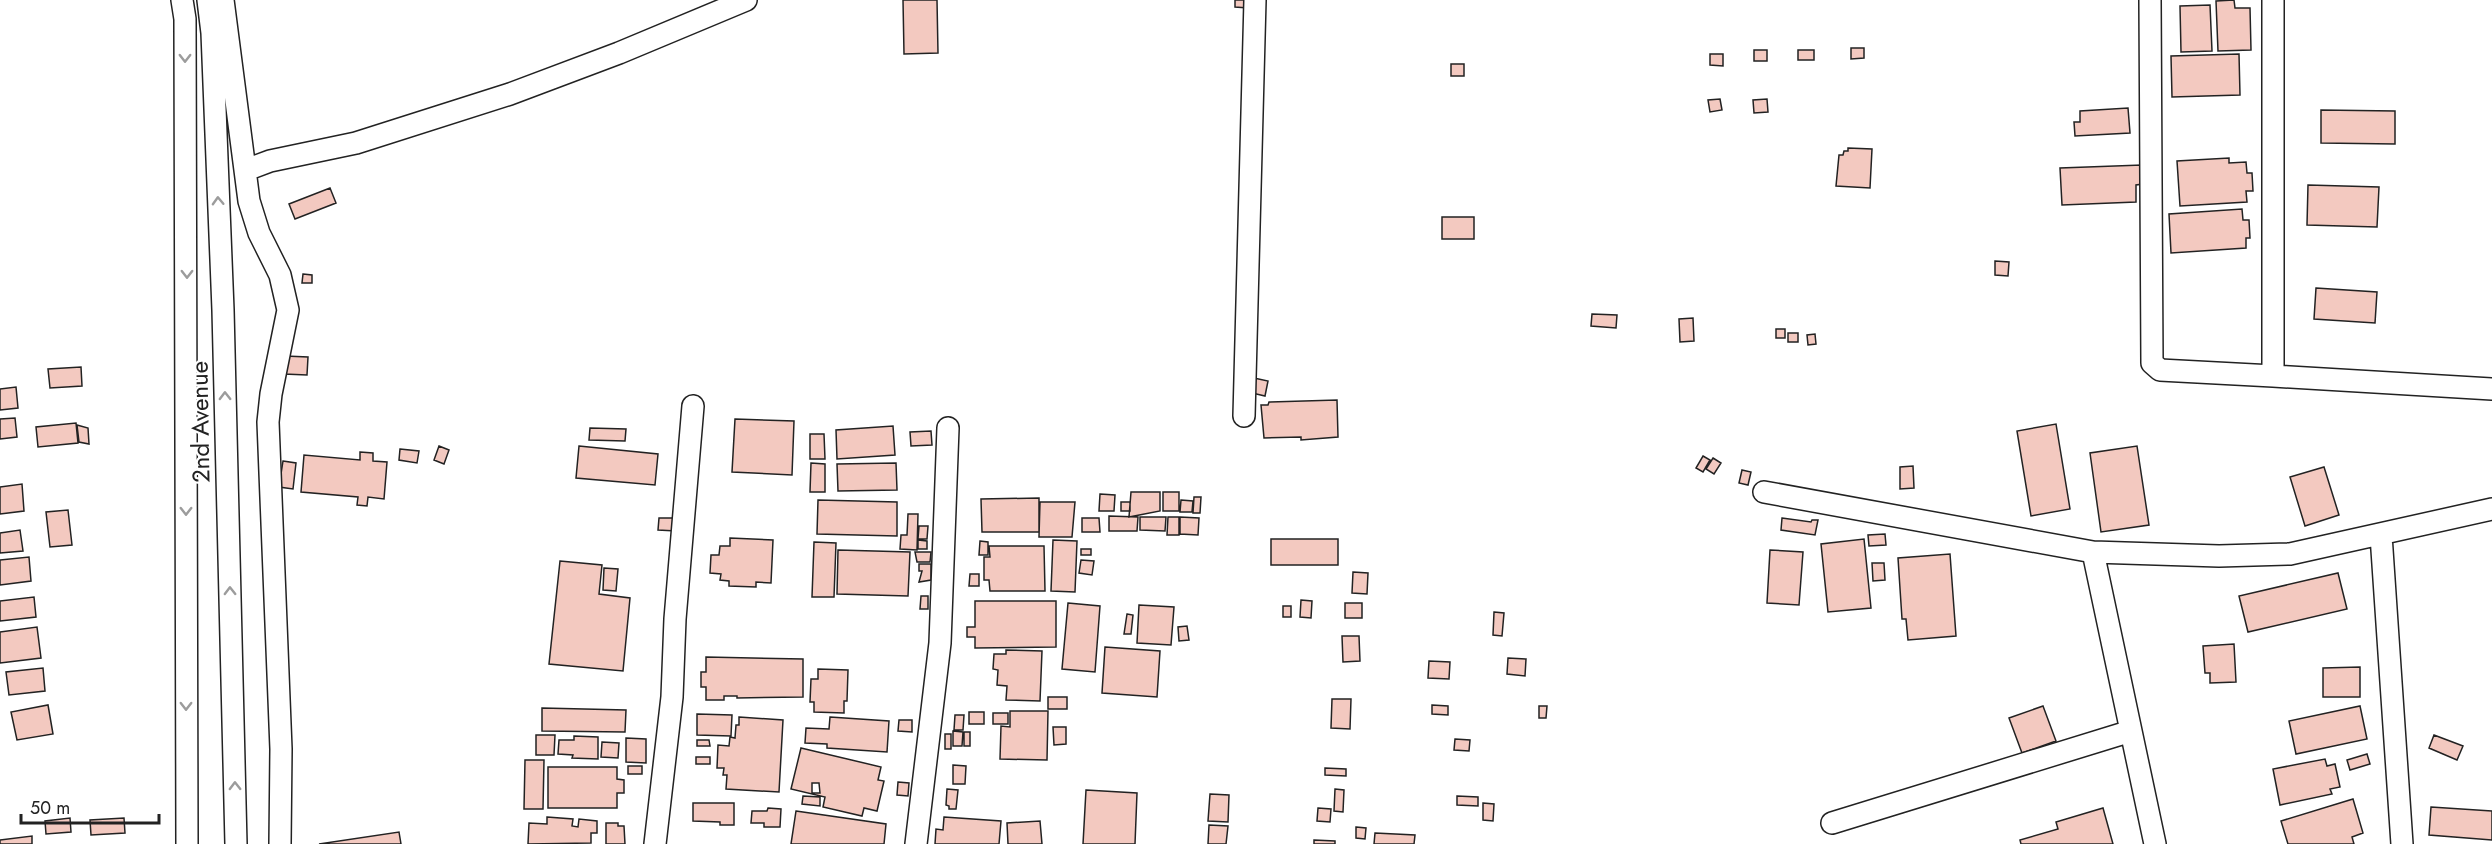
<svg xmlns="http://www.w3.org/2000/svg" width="2492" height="844" viewBox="0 0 2492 844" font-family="Jost,sans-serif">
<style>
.building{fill:#f3c9c0;stroke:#222;stroke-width:1.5;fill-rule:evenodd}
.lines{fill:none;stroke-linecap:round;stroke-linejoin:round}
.minor-casing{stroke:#222;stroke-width:24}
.minor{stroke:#fff;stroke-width:21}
.oneway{stroke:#9c9c9c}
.labels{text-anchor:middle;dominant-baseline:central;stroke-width:4.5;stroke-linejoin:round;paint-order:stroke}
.street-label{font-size:24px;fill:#222;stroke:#fff}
</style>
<rect width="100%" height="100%" fill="#fff"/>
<path class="building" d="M903,0H937L938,53L904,54Z
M1235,0H1248V8L1235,7Z
M2234,0L2235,8H2250L2251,50L2218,51L2216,1Z
M2210,5L2212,51L2181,52L2180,6Z
M1851,48H1864V58L1851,59Z
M1754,50H1767V61H1754Z
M1798,50H1814V60H1798Z
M1710,54H1723V66L1710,65Z
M2239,54L2240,95L2172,97L2171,56Z
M1451,64H1464V76H1451Z
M1720,99L1722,110L1710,112L1708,100Z
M1767,99L1768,112L1754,113L1753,100Z
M2128,108L2130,133L2075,136L2074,122H2080V111Z
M2321,110L2395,111V144L2321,143Z
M1848,148L1872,149L1870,188L1836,186L1839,155H1843L1844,151H1848Z
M2229,158V163L2246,162L2247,173H2252L2253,191H2246L2247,202L2180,206L2177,161Z
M2142,165L2143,184L2136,185V202L2062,205L2060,168Z
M2308,185L2379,187L2377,227L2307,225Z
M330,188L336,203L295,219L289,204Z
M2242,209L2243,220H2249L2250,238H2246V248L2171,253L2169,214Z
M1442,217H1474V239H1442Z
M1995,261L2009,262L2008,276L1995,275Z
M303,274L312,275V283H302Z
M2316,288L2377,292L2375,323L2314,319Z
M1592,314L1617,315L1616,328L1591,326Z
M1693,318L1694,341L1680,342L1679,319Z
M1776,329H1785V338H1776Z
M1788,333H1798V342H1788Z
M1815,334L1816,344L1808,345L1807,335Z
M285,356L308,357L307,375L284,374Z
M81,367L82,386L50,388L48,369Z
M1254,378L1268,381L1265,396L1252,393Z
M16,387L18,408L0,410V389Z
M1337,400L1338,437L1301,440V437L1264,438L1261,405H1268L1269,402Z
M15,418L17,437L0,439V419Z
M735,419L794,421L792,475L732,472Z
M76,423L78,443L38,447L36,427Z
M2056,424L2070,509L2031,516L2017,431Z
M77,425L88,428L89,444L79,442Z
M893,426L895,455L837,459L836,430Z
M590,428L626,429L625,441L589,440Z
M931,431L932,445L911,446L910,432Z
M810,434H824L825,459H810Z
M439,446L449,450L444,464L434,460Z
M579,446L658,454L655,485L576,478Z
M2137,446L2149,525L2101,532L2090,453Z
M400,449L419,451L417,463L399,460Z
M360,452L373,453V461L387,462L384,499L368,497L367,506L357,505L358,497L301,492L304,455L360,460Z
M1703,456L1710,460L1703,472L1696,468Z
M1713,458L1721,463L1714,474L1706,469Z
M283,461L296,463L293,489L279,487Z
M811,463L825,464V492H810Z
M896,463L897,490L838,491L837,464Z
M1913,466L1914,488L1900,489V467Z
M2324,467L2339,515L2305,526L2290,477Z
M1742,470L1751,472L1748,485L1739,483Z
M22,484L24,511L0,514V487Z
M1131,492H1160V511L1129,517Z
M1163,492H1179V511H1163Z
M1100,494L1115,495L1114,511H1099Z
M1194,497H1201L1200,513H1193Z
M1039,498V532H982L981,499Z
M818,500L897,502V536L817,534Z
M1181,500L1193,501L1192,512H1180Z
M1040,502H1075L1072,537H1039Z
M1121,502H1130V511H1121Z
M68,510L72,545L50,547L46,512Z
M908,514H918L917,550L900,549L901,535H907Z
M1109,516L1138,517L1137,531H1109Z
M1140,517H1166L1165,531L1140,530Z
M1168,517H1179V535H1167Z
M1180,517L1199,518L1198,535L1180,534Z
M659,518H677L676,531L658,530Z
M1082,518H1099L1100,532H1082Z
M1782,518L1811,522L1812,520H1818L1815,535L1781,530Z
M919,526H928L927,539H918Z
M20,530L23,551L0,553V533Z
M1885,534L1886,545L1869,546L1868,535Z
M730,538L773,540L771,583L756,582V587L729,586V581L720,580L721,574L710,573L711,555H719L720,546H730Z
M1271,539H1338V565H1271Z
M1864,539L1871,608L1828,612L1821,544Z
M918,540L927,541V549H918Z
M1053,540L1077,541L1075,592L1051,591Z
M980,541L988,542V555H979Z
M814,542L836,543L834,597H812Z
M989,546H1044L1045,591H990L989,580H984V557H990Z
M1081,549H1091V555H1081Z
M838,550L910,552L908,596L837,594Z
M1770,550L1803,552L1799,605L1767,603Z
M915,552H931L930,562H917Z
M1950,554L1956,636L1908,640L1906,619H1902L1898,558Z
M29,557L31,581L0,585V560Z
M1081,560L1094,561L1092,575L1079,573Z
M560,561L602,565L599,594L630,598L623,671L549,664Z
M1872,563H1884L1885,580L1873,581Z
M919,564H931V580L919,582L922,571H919Z
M604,568L618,569L616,591L603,590Z
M1353,572L1368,573L1367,594L1352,593Z
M2338,573L2347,609L2248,632L2239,596Z
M970,574H979V586H969Z
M921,596H928V609H920Z
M34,597L36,617L0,621V601Z
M1301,600L1312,601L1311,618L1300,617Z
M975,601H1056V647L975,648V637H967V627H975Z
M1068,603L1100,606L1095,672L1062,669Z
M1345,603H1362V618H1345Z
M1139,605L1174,607L1171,645L1137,643Z
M1283,606H1291V617H1283Z
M1494,612L1504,613L1502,636L1493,635Z
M1127,614L1133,615L1131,634H1124Z
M1187,626L1189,640L1179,641L1178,627Z
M37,627L41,658L0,663V632Z
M1342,636H1359L1360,661L1343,662Z
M2234,644L2236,682L2210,683V673H2205L2203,646Z
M1105,647L1160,651L1157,697L1102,693Z
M1006,650L1042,651L1040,701L1006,700L1007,686L997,685L998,670L993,669L994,654H1006Z
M706,657L803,659V697L737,698V696H724V700H706V687H701V672H706Z
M1508,658L1526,659L1525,676L1507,674Z
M1429,661L1450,662L1449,679L1428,678Z
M2360,667V697H2323V668Z
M43,668L45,691L9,695L6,672Z
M818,669L848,670L847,701H844V713L814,712V702H810L811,679H818Z
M1048,697H1067V709H1048Z
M1332,699H1351L1350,729L1331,728Z
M48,705L53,734L17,740L11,712Z
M1432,705L1448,706V715L1432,714Z
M1539,706H1547L1546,718H1539Z
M2043,706L2056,741L2022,753L2009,718Z
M2360,706L2367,739L2296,754L2289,721Z
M542,708L626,710L625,732L542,731Z
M1010,711H1048L1047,760L1000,759L1001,726L1010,727Z
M969,712H984V724H969Z
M993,713H1008V724H993Z
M697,714L732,715L731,736L697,735Z
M955,715H964L963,730H954Z
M739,717L783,720L779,792L726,789L727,775H723L724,768H717L718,745L729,746L730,737L735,738L736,725H739Z
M830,717L889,721L887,752L827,748V744L805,743L806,728L829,729Z
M899,720H912V732L898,731Z
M1053,727H1066V744L1054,745Z
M953,731L963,732L962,746H953Z
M964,732H970V746H964Z
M945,734H951V749H945Z
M536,735H555L554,755H536Z
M2434,735L2463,746L2457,760L2429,748Z
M574,736L598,737V759L572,758L573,755L558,754L559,740H574Z
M626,738L646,739V763L626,762Z
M1455,739L1470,740L1469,751L1454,750Z
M697,740H709L710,746H697Z
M602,742L619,743L618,758L601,757Z
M801,748L881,767L878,780L884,781L877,811L864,808L862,816L823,807L825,797L791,789ZM812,783H819L820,793H812Z
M2367,754L2370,764L2350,770L2347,760Z
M696,757H710V764H696Z
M2325,759L2327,766L2335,764L2340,787L2330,789L2332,794L2280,805L2273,769Z
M525,760H544L543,809H524Z
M953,765L966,766L965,784H953Z
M628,766H642V774H628Z
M548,767H617V779L624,780V793H617V808H548Z
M1325,768L1346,769V776L1325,775Z
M898,782L909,783L908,796L897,795Z
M947,789L958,790L956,809H949V806L946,805Z
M1335,789L1344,790L1343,812L1334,811Z
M1086,790L1137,793L1135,844H1083Z
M1210,794L1229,795L1228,822L1208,821Z
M803,796L820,797V806L802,804Z
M1457,796L1478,797V806L1457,805Z
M2353,799L2363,833L2352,837L2354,844H2288L2281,821Z
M693,803H734V825H720V822L693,821Z
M1483,803L1494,804L1493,821L1483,820Z
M2431,807L2492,811V840L2429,835Z
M768,808L781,809L780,827H764V823H751L752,811H767Z
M1318,808L1331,809L1330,822L1317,821Z
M2103,808L2113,844H2021L2020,840L2058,829L2056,822Z
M796,811L886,824L884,844H791Z
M547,817L573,819L572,826L578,827L579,819L597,821V833H591V843L528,844L529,823L547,824Z
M944,817L1001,821L999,844H935L936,829L943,830Z
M70,818L71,832L46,834L45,821Z
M124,818L125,833L91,835L90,820Z
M1040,821L1042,844H1008L1007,823Z
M606,823H618V826H624L625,844H606Z
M1209,825L1228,826L1226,844H1208Z
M1356,827L1366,828L1365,839L1356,838Z
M399,832L401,844H319Z
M1375,833L1415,835L1414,844H1374Z
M32,836V844H0V840Z
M1314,840L1335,841V844H1314Z"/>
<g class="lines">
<defs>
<path id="minor" d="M182,0L185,19L187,844
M208,0L212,33L223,310L236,844
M223,0L249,201L259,233L280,275L288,310L271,394L268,422L281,749L280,844
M2150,0L2152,363L2160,370L2273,376
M2273,0V376L2492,389
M246,170L270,161L356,143L510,94L619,53L746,0
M1244,416L1255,0
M1764,492L2093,552
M2381,535L2402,844
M1832,823L2131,731
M655,844L672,697L675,619L693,406
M916,844L940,643L948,428
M2155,844L2093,552L2219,556L2290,554L2492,509"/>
</defs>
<use href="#minor" class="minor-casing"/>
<use href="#minor" class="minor"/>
</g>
<defs><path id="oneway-chevron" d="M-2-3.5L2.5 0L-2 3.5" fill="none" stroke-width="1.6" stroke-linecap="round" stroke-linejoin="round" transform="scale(1.5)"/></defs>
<g class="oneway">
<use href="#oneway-chevron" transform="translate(185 58) rotate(90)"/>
<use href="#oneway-chevron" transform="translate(218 201) rotate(-92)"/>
<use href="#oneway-chevron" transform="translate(187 274) rotate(90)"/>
<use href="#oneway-chevron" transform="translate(225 396) rotate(-91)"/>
<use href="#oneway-chevron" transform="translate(186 511) rotate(90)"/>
<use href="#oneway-chevron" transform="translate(230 591) rotate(-91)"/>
<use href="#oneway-chevron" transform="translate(186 706) rotate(90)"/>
<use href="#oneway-chevron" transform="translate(235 786) rotate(-91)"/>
</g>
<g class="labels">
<g class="street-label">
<text transform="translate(200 422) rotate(-91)">2nd Avenue</text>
</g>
</g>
<path d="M21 814v9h138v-9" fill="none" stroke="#222222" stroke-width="3"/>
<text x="30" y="814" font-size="18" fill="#222222" stroke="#ffffff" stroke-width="4.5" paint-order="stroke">50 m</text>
</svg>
